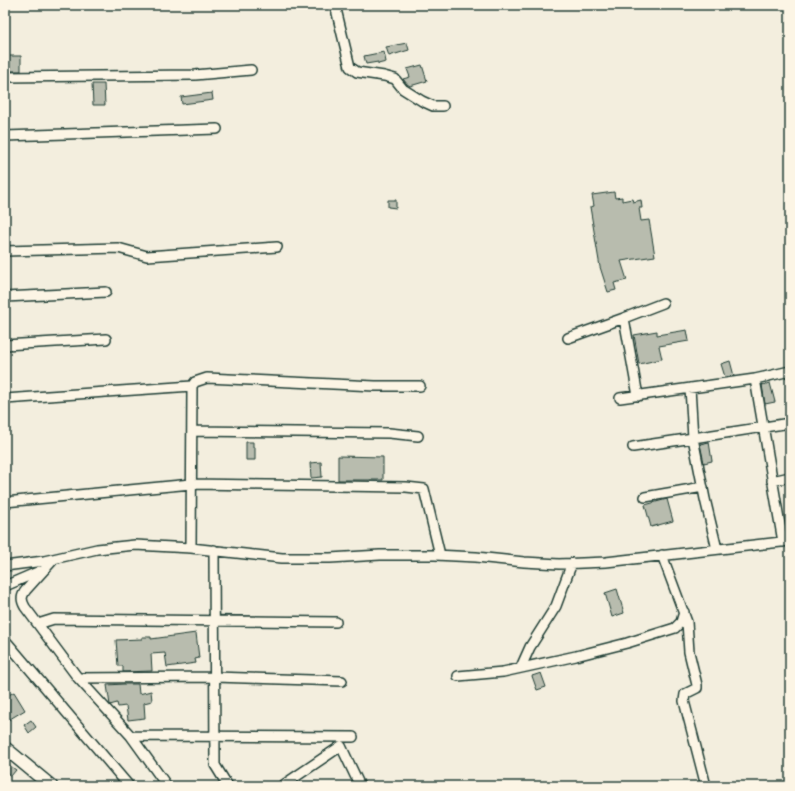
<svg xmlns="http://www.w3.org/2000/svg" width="795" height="791" viewBox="0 0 795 791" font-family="'Comic Neue',sans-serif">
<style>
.building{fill:#b8bcae;stroke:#1f3d34}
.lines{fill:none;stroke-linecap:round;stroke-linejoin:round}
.minor-casing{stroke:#1f3d34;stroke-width:12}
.major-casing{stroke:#1f3d34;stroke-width:15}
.minor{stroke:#fcf5e5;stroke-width:9}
.major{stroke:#fcf5e5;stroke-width:12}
</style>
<rect width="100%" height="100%" fill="#f3eede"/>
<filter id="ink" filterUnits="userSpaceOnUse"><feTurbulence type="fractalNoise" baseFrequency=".025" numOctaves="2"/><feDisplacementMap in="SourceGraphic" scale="8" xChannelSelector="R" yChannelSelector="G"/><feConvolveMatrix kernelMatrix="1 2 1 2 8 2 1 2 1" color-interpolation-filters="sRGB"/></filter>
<g filter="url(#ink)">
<path class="building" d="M407,43L409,50L389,56L386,47Z
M384,52L386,62L378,64V62L366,64L364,56Z
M5,56H21V71H5Z
M422,65L427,81L410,86L407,84L403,79L410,77L407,69Z
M92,84H104L105,105H93Z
M212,93L213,100L182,104L181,97Z
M614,192L615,198L622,197V201L632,199L633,202L641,200L642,208H639L641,221L649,220L655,256L621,261L627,280L614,283L616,290L608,292L600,267L590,207L594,206L592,195Z
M388,200H396V208L388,207Z
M687,330L689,341L659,346L662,359L639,364L634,335L657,331V335Z
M730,361L734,376L725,377L721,364Z
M770,383L775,402L765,404L762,385Z
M246,442H253V448H255V460H246Z
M709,442L712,461L704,463L700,444Z
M338,456L383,457V480H338Z
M321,462L322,477L311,478L310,463Z
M667,499L673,521L651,527L645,505Z
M617,589L624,613L612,617L605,593Z
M196,633L199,658L195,659L196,663L167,667L165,653L151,654L152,671L123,672V666H118L116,640L142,639V637H151V639Z
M541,673L546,687L537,690L532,676Z
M124,684H138L139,694L151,691L152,701L144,703L145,718L128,720L126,706L118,707L117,703L110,705L107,685Z
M14,692L25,710L5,722V697Z
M31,720L36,727L29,733L24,725Z
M5,762L16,770L11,776L5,772Z"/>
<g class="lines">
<defs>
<path id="minor" d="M335,5L350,67L357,72L384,76L395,79L403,89L422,101L433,106H443
M5,77L195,75L251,70
M5,136L217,129
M5,251L118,248L147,256L277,247
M5,297L106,292
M624,318L663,303
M568,338L624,318L638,396
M5,345L106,339
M755,379L790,371
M620,398L755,379L783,542
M5,399L192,386
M192,431L389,433L418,436
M633,447L693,438L690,388
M772,481L790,477
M645,497L703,487
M5,502L191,484L406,487L424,489L440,555
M191,548L192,386L195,382L207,378L375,386H420
M717,549L705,499L693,438L790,423
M214,550L215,765L228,786
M662,555L687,622L689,652L697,685V688L685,694L684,701L706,786
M54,559L26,590C21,596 21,600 25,607L78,678L131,736L167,786
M5,566L44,561L97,549L135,545L191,548L282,558H330L380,555H435L476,557L524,562L559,564L606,562L790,541
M5,586L40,571
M38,624L54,619L336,622
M5,640L129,786
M521,667L530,647L556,606L572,563
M458,676L503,672L576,656L627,643L675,628L681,622L684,612
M78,678L215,677L342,681
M131,736L353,737
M282,786L341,746L360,786"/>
<path id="major" d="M5,748L51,786"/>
</defs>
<use href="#minor" class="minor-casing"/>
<use href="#major" class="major-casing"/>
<use href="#minor" class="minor"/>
<use href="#major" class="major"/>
</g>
</g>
<rect width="795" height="791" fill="none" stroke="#fcf5e5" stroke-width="20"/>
<rect x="10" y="10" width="775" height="771" fill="none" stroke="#1f3d34" stroke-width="1.5" filter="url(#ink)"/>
</svg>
